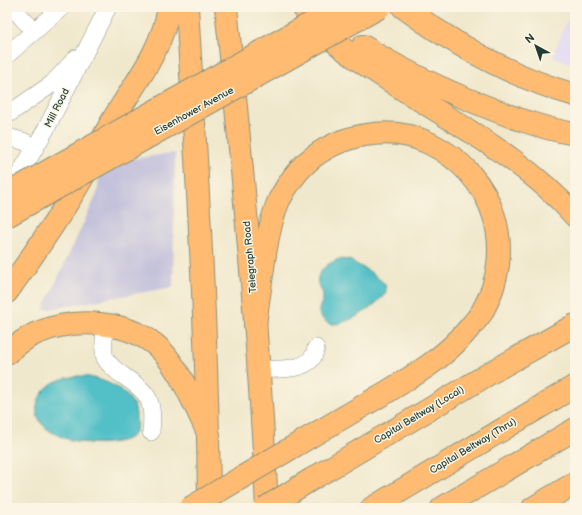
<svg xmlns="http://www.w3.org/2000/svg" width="582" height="515" viewBox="0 0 582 515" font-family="'Balsamiq Sans',sans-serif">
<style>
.built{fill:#dfd5f5}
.industrial{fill:#c3c1db}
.water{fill:#52c0c7;stroke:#387e7e}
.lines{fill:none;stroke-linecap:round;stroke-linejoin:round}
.minor-casing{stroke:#889280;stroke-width:18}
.major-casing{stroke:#889280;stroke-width:24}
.highway-casing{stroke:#889280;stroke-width:24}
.minor{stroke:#fff;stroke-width:17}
.major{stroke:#ffbb71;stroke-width:22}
.highway{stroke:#ffbb71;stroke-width:22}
.major-bridge-casing{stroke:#889280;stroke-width:24;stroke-linecap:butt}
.highway-bridge-casing{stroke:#889280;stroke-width:24;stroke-linecap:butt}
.major-bridge{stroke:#ffbb71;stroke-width:22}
.highway-bridge{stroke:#ffbb71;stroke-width:22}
.labels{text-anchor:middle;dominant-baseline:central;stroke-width:3;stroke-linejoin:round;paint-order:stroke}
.street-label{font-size:10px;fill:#1f3d34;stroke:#fcf5e5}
</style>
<rect width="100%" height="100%" fill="#fcf5e5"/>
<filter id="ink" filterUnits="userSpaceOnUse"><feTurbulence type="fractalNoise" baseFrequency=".025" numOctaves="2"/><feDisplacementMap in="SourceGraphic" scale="8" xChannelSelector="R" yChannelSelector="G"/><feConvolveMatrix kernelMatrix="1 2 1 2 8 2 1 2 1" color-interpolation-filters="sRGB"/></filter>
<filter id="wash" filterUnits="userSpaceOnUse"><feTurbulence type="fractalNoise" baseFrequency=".012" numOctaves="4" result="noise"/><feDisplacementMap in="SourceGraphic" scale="16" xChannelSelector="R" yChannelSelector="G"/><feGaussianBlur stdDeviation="0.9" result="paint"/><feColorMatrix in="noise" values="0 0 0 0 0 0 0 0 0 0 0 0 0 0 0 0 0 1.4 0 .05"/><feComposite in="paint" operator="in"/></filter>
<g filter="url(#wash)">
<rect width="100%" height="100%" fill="#f0e8cc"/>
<path class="built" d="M575,15V65L553,57L566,22Z"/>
<path class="industrial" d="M175,153L173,287L43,310L97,194L101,163Z"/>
<path class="water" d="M339,259L349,260L372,273L385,284L386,292C378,305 349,324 333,324C327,324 322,319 319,313C318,306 324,302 323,295C323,291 319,288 318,284C316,270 328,264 339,259Z
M79,376C96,376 125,387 133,404C136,408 136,414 136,419C139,435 131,439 116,442C95,446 60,442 44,426C29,412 39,390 55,382C63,378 71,377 79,376Z"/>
</g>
<g filter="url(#ink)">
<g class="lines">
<defs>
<path id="minor" d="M12,7L34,31
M7,55L62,7
M7,115L52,84L76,58
M7,137L23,141L35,147
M8,194L46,129L108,7
M105,324C105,334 102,349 105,358C108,364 113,368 118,372C146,392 155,395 151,432
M259,369C277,369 313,373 316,348"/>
<path id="major" d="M187,7C197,174 208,341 209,508
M226,7C243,174 259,341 267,508"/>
<path id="highway" d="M303,7C324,38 356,59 387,79C451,122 524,157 575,216
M403,7C455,45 512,77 575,95
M363,46C396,67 431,84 467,99C501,113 538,128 575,134
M7,292C34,254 61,215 84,175C94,158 101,140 111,123C133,85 162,52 169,7
M255,326C258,300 262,274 266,248C269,231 272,216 279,200C286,187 295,173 306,163C338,134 390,124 429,143C495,175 518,248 482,312C479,317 475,321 471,326C446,357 418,373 385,393C363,406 342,418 320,431
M7,353C16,346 26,337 37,333C75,317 131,320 161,350C181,371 196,408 209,435
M312,479L492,372L575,325
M372,508L575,386
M442,508L575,429
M533,508L575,483"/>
</defs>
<use href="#minor" class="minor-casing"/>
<use href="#major" class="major-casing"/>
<use href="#highway" class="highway-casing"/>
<use href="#minor" class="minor"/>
<use href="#major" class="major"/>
<use href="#highway" class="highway"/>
<defs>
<path id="major-bridge" d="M7,194L340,7
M7,216L380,7"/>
<path id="highway-bridge" d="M190,508L320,431
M265,508L312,479"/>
</defs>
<use href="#major-bridge" class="major-bridge-casing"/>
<use href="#highway-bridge" class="highway-bridge-casing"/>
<use href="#major-bridge" class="major-bridge"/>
<use href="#highway-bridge" class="highway-bridge"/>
</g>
</g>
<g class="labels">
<g class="street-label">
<text transform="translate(57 108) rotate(-63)">Mill Road</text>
<text transform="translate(194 111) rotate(-29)">Eisenhower Avenue</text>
<text transform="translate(250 257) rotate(-95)">Telegraph Road</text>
<text transform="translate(419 415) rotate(-31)">Capital Beltway (Local)</text>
<text transform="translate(473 446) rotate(-31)">Capital Beltway (Thru)</text>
</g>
</g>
<rect width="582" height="515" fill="none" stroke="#fcf5e5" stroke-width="24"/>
<g transform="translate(536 46) rotate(320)" stroke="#fcf5e5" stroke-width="3" paint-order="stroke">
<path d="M0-3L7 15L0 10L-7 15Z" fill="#1f3d34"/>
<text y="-6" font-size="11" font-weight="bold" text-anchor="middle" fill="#1f3d34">N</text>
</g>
</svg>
